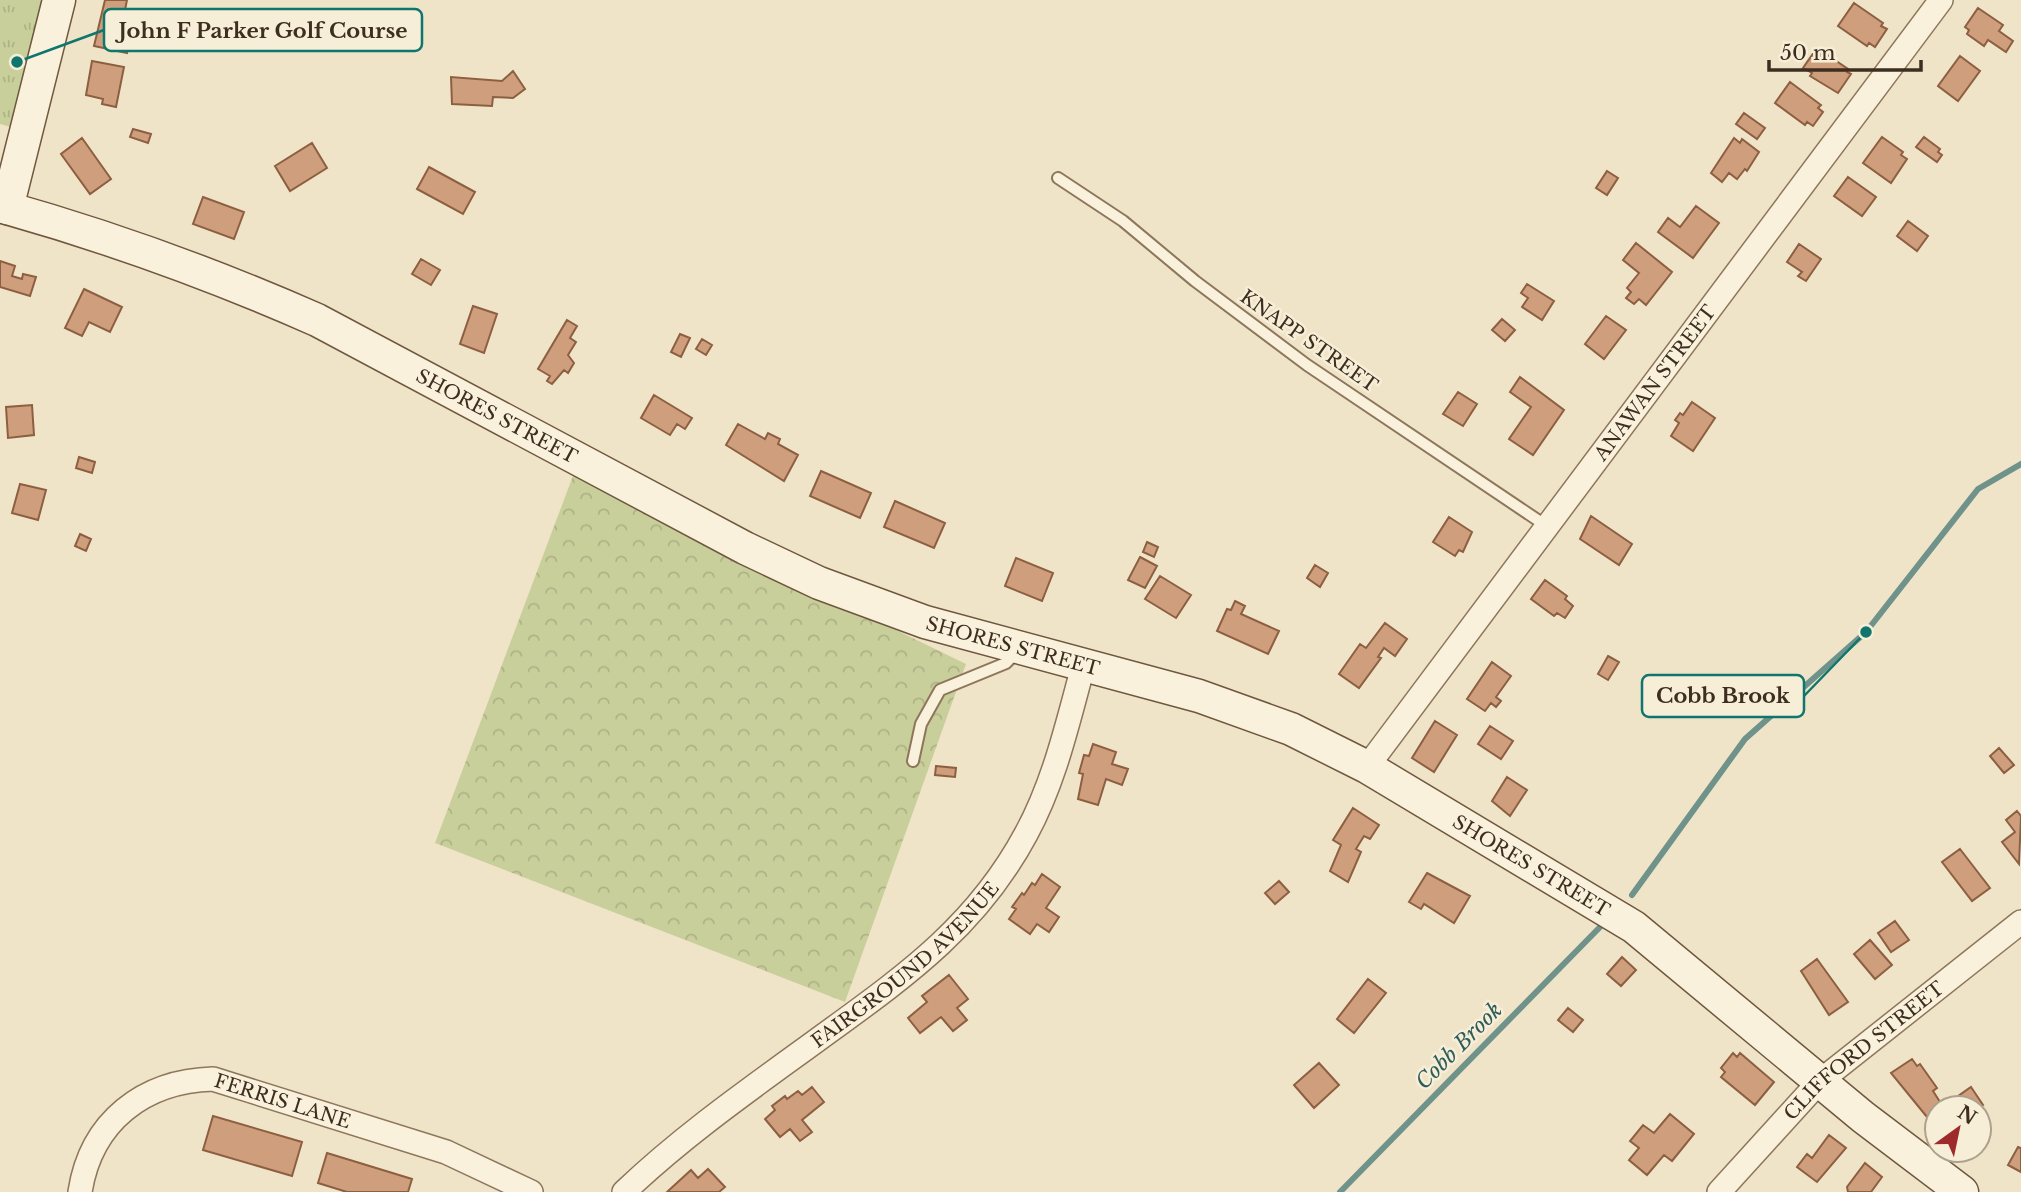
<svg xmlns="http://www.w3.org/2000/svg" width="2021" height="1192" viewBox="0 0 2021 1192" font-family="'Libre Baskerville',serif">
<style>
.grass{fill:url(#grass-tufts)}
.forest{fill:url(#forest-crowns)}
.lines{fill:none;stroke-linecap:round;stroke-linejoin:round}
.stream{stroke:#6f938a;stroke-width:6}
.building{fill:#cf9f7d;stroke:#8d5f41;stroke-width:2}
.lane-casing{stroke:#8d765c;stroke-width:14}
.street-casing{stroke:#8d765c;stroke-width:26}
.secondary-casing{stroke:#6f573f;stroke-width:35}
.lane{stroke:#faf1dc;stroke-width:10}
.street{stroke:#faf1dc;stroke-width:23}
.secondary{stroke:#faf1dc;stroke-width:32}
.labels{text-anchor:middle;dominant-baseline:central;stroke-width:5;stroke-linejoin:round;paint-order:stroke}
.street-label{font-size:19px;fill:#3d2e20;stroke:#f7eed8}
.water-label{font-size:21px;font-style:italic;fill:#2f5d5a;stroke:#f7eed8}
.leader{fill:none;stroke:#0f766e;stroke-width:2.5}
.callout-dot{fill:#0f766e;stroke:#f7eed8;stroke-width:2.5}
.callout{fill:#f7eed8;stroke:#0f766e;stroke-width:2.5}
.callout-label{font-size:21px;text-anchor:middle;font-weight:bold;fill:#3d2e20}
</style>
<defs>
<pattern id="grass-tufts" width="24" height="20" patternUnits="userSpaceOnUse" patternTransform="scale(1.75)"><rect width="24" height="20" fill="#c9cf9b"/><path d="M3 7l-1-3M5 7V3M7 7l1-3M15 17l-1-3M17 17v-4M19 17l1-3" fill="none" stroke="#aeb285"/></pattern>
<pattern id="forest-crowns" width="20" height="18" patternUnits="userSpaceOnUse" patternTransform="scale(1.75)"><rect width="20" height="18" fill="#c9cf9b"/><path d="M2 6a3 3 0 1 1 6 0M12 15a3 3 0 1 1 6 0" fill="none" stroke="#aeb285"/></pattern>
</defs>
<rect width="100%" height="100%" fill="#f0e4c8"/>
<path class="grass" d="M0,0H47L18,129L0,124Z"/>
<path class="forest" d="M574,473L966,664L845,1002L435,843Z"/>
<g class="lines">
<path class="stream" d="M1632,895L1745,739L1866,632L1978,489L2021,464
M1340,1192L1603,924"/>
</g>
<path class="building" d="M105,0H127L125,10L136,13L127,53L94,46Z
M1854,3L1883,23L1881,26L1887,29L1875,47L1869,43L1867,46L1838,26Z
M1978,8L2003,25L1999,31L2013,41L2006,52L1988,40L1984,46L1967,34L1969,30L1965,27Z
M1817,48L1848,69L1847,72L1851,74L1838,93L1810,76L1812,73L1803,68Z
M1960,56L1980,71L1958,101L1938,86Z
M92,61L124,67L116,107L102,104L103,99L86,95Z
M513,71L525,89L513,98L493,97L492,106L452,104L451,77L502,81Z
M1790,82L1821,105L1818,108L1823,112L1813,126L1807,122L1805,125L1775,103Z
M1744,113L1765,128L1757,139L1736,124Z
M133,129L151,134L148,143L130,137Z
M1882,137L1903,152L1901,155L1907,159L1891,183L1863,163Z
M1924,137L1940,149L1938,152L1942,155L1937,162L1916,147Z
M82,138L111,179L90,194L61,154Z
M1734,138L1740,143L1742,139L1759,152L1747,171L1745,169L1737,179L1729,173L1722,182L1711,173Z
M312,143L327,168L290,191L275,166Z
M429,167L475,192L463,214L417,189Z
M1607,171L1618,178L1607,195L1596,188Z
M1848,177L1876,197L1862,216L1834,196Z
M203,197L244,212L234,239L193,224Z
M1696,206L1719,223L1693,258L1658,232L1668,218L1680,227Z
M1908,221L1928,236L1917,251L1897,236Z
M1636,243L1672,272L1646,305L1639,299L1634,304L1626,298L1631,292L1627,288L1639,273L1623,260Z
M1799,244L1821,259L1806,281L1798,276L1802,272L1787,262Z
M421,259L440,270L431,285L412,274Z
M0,261L15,266L12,276L22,279L23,274L36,277L30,296L0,287Z
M1527,284L1554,301L1542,320L1522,307L1528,298L1521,293Z
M84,289L122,307L110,332L89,322L82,336L65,328Z
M473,306L497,314L484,353L460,344Z
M1606,316L1626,330L1604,359L1585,344Z
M1502,319L1515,330L1505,341L1492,330Z
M567,320L577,326L570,338L576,342L568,355L574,363L568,373L564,370L552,384L547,381L550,376L538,369Z
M680,334L690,338L681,357L671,352Z
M702,339L712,345L706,355L696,349Z
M1520,377L1564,410L1533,455L1509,439L1531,407L1510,392Z
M1458,392L1477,404L1463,426L1443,414Z
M654,395L692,418L685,429L677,424L670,435L641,418Z
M1692,402L1715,418L1693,451L1671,436L1679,423L1675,420L1680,413L1683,415Z
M32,405L34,435L8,438L6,407Z
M738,424L765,439L768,433L780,439L778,444L798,455L784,481L726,445Z
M79,457L95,462L92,473L76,468Z
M821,471L871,493L860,518L810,496Z
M20,484L46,490L38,520L12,513Z
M895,501L945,523L934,548L884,527Z
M1591,516L1632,544L1619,565L1580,539Z
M1449,517L1472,532L1463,552L1459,550L1455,556L1433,542Z
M80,534L91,539L86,551L75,546Z
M1147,542L1158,547L1154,557L1143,552Z
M1140,557L1157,566L1145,588L1128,580Z
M1016,558L1053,573L1042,601L1005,586Z
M1315,565L1328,573L1320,587L1307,578Z
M1160,576L1191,595L1176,618L1145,599Z
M1545,580L1567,596L1565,599L1573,606L1565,618L1557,613L1554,616L1531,599Z
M1235,601L1245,606L1241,614L1279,631L1268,654L1217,631L1227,609L1231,610Z
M1385,623L1407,639L1395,656L1384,648L1378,657L1381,658L1359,688L1339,674L1360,644L1366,648Z
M1608,656L1619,662L1608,680L1598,674Z
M1492,662L1511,676L1496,697L1501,701L1496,707L1491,703L1485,711L1467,699Z
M1435,721L1457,735L1434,772L1412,758Z
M1490,726L1513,741L1501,759L1478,744Z
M1093,744L1116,752L1112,764L1128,769L1122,785L1106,779L1098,805L1078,799L1083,774L1079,773L1084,755L1089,756Z
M1999,748L2014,765L2004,773L1990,756Z
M936,766L956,768L955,777L935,775Z
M1507,777L1527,790L1510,816L1492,801Z
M1353,808L1379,825L1370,839L1364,836L1356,849L1361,852L1348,882L1330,871L1341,845L1333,840Z
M2017,811L2021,816L2019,864L2002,842L2015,832L2006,820Z
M1960,849L1990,888L1972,901L1942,862Z
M1427,873L1470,896L1454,923L1424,904L1421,909L1409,902Z
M1042,874L1060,887L1046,908L1059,917L1049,932L1037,924L1030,934L1009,919L1016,909L1012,907L1022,893L1024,895L1032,883L1035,885Z
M1279,881L1289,892L1275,904L1265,893Z
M1895,921L1909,940L1891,952L1878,933Z
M1870,940L1892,965L1875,979L1854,954Z
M1622,957L1636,970L1621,986L1607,974Z
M1817,959L1848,1002L1829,1015L1801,971Z
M949,975L968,999L957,1008L967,1020L953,1031L941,1017L920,1033L908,1018L927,1002L922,996Z
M1368,979L1386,993L1354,1033L1337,1019Z
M1568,1008L1583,1020L1573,1032L1558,1020Z
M1733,1053L1737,1057L1740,1053L1774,1082L1755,1105L1721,1077L1725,1072L1721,1068Z
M1912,1059L1917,1066L1920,1064L1937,1088L1933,1091L1942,1105L1927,1117L1891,1073Z
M1319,1063L1339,1085L1314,1108L1294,1085Z
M812,1087L824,1102L802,1120L812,1132L800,1141L790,1129L780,1137L765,1119L775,1110L772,1106L785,1096L787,1099L798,1091L802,1095Z
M1971,1087L1983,1105L1978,1108H1956L1951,1101Z
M1670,1114L1694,1134L1672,1161L1664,1155L1647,1175L1629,1160L1639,1148L1630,1141L1643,1125L1654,1133Z
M213,1116L302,1142L292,1176L203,1150Z
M1829,1135L1846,1148L1817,1182L1797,1167L1807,1154L1812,1158Z
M2018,1147L2021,1148V1172L2008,1165Z
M327,1153L412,1179L408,1192H347L318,1183Z
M1865,1163L1882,1177L1871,1192H1848L1847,1187Z
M708,1169L725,1187L719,1192H667L691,1170L698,1178Z"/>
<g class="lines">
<defs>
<path id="lane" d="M1058,178L1123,221L1195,281L1307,365L1545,525
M913,761L921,724L940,690L1006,663L1018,651"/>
<g id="street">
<path id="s1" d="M1367,767L1941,0"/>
<path id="s2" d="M80,1192C91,1121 144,1081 213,1079L446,1152L531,1192"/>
<path id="s3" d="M624,1192C684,1135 750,1089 816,1041C901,979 975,929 1026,834C1055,781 1068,721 1084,663"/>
<path id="s4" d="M1719,1192L1819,1082L2021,922"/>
</g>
<g id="secondary">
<path id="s5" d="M0,206C107,236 215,275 317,320L745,548L819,583L925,622L1199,696L1291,729L1367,767L1634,927L1863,1117L1962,1192"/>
<path d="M7,208L59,0"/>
</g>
</defs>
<use href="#lane" class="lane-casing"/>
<use href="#street" class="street-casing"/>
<use href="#secondary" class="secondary-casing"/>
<use href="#lane" class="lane"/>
<use href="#street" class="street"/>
<use href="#secondary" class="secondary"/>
</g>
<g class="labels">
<g class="street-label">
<text transform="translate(1309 341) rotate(35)">KNAPP STREET</text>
<text stroke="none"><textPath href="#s1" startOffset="480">ANAWAN STREET</textPath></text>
<text stroke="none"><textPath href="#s5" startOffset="541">SHORES STREET</textPath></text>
<text stroke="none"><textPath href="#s5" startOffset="1108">SHORES STREET</textPath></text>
<text stroke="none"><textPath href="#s5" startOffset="1675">SHORES STREET</textPath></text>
<text stroke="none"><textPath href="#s3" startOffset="362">FAIRGROUND AVENUE</textPath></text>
<text stroke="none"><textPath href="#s4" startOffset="203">CLIFFORD STREET</textPath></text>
<text stroke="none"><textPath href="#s2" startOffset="264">FERRIS LANE</textPath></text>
</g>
<g class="water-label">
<text transform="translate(1459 1046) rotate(-45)">Cobb Brook</text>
</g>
</g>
<path class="leader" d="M17 62L104 30M1866 632L1804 696"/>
<g class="callout-dot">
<circle cx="17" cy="62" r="7"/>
<circle cx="1866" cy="632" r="7"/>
</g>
<g class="callout">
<rect x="104" y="9" width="318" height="42" rx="7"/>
<rect x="1642" y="675" width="162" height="42" rx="7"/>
</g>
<g class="callout-label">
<text x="263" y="38">John F Parker Golf Course</text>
<text x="1723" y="703">Cobb Brook</text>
</g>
<g transform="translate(1958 1129) rotate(33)"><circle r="33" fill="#f7eed8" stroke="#ada18e" stroke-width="2"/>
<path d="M0-5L12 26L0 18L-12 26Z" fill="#9e2a2b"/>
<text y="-10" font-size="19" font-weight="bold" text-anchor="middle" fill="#3d2e20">N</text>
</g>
<path d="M1769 60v10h152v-10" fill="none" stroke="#3d2e20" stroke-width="3.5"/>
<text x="1780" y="60" font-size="21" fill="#3d2e20" stroke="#f7eed8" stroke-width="5" paint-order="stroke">50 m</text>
</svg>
